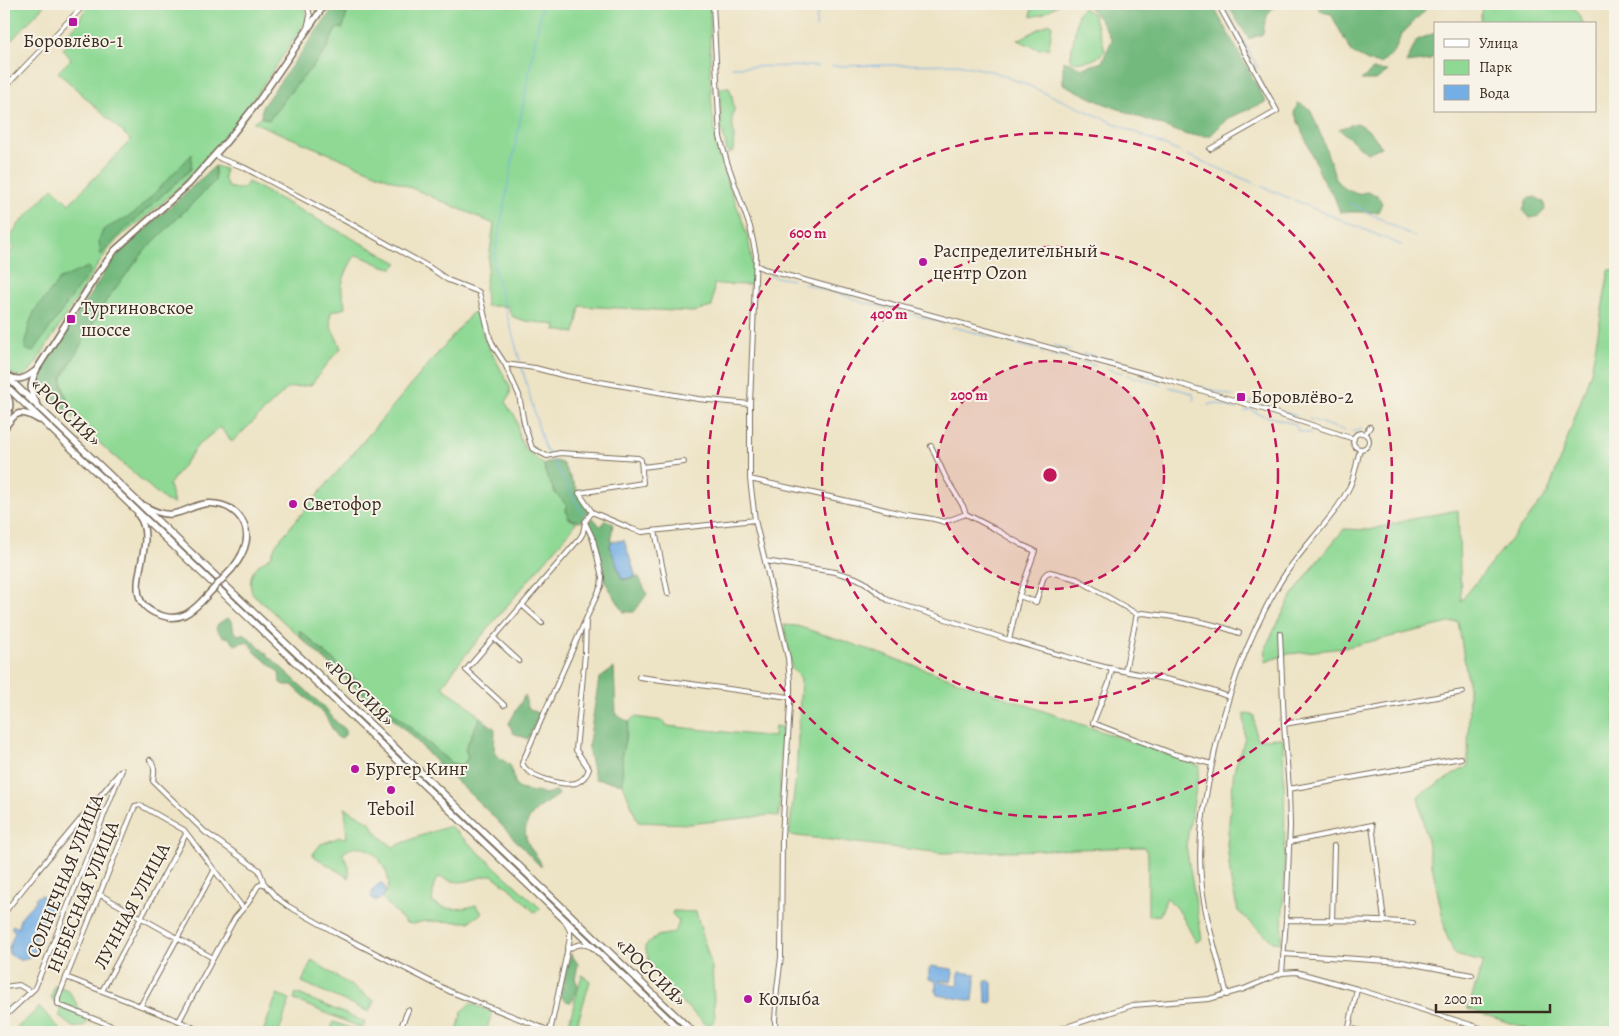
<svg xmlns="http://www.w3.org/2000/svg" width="1619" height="1036" viewBox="0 0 1619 1036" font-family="Alegreya,serif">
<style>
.green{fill:#8fd995;stroke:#65825a}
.forest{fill:#73b97e;stroke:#57724e}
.water{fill:#73aee4;stroke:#576c81}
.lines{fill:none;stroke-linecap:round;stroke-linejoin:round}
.stream{stroke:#73aee4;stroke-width:1}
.minor-casing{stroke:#796b58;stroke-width:6}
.major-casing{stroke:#796b58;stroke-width:8}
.highway-casing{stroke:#796b58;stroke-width:8}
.minor{stroke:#fff;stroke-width:4}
.major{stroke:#fff;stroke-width:5}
.highway{stroke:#fff;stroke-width:5.5}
.major-bridge-casing{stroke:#796b58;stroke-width:8;stroke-linecap:butt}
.major-bridge{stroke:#fff;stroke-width:5}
.ring{fill:none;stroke:#c2185b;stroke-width:2.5;stroke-dasharray:9 6}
.poi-dot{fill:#b5179e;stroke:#f7f3e8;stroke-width:2}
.labels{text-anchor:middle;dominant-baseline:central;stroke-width:4;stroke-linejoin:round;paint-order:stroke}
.poi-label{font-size:19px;fill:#3b2a1e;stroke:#f7f3e8;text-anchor:start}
.street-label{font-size:19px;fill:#3b2a1e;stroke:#f7f3e8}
.centre{fill:#c2185b;stroke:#f7f3e8;stroke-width:2.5}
.ring-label{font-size:15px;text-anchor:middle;font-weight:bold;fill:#c2185b;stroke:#f7f3e8;stroke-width:4;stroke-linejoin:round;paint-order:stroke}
</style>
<rect width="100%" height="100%" fill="#f7f3e8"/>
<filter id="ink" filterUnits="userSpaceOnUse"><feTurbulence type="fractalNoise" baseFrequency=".02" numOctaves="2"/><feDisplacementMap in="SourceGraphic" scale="10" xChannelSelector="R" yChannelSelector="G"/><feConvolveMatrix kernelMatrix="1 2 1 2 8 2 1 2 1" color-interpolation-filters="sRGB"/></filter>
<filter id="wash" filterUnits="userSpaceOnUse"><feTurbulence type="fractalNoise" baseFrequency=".0096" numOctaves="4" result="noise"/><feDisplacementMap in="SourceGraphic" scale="20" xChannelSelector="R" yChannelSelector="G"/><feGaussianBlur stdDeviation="1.12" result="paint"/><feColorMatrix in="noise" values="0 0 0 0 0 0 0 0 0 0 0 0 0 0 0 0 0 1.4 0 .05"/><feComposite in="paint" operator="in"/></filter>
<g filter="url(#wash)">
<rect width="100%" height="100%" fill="#ede3c5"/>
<path class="green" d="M4,4H42L44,6L4,48Z
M92,4H303L307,16L306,22L237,123L185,181L160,205L119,238L109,249L97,266L36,363L29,372L22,377L13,375L4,367V258L14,248L7,242L18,225L53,188L69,204L131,140L58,72L71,59L63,49L68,42L63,37L77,25L84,11Z
M343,4H710C711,56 707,113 722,164C731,198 749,226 752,262C752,270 754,277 751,285L714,284L712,307L693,312L580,306L575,333L555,330L556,325L526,321L513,317L507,306H486L485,287L494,224L421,192L253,122L261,117L269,120L288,95L325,52L336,28L347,13Z
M1032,4H1059L1043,14L1031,17Z
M1482,4H1512L1514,6L1518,4H1572L1584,24H1480Z
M1083,8L1093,14C1096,28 1103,37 1105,51C1093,63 1085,62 1070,61L1078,13Z
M1050,23L1052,26L1049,48L1038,49L1018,40Z
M729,87L732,96L734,110L732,120L734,136L733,151L728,154L721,126L720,88Z
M215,166L225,169L224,178L228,187C237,189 243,192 248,182L398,263L393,268C379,267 369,258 356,255C350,262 340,283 342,292C343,298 345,301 345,308L331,312C327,327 337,335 341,349L335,354L311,385L288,388L232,442L220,427L198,445L169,485L174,504L165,500L108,451L61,406L70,410C68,396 62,392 62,378L107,299L147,248L215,181Z
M1609,270H1615V1032H1537L1468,1009L1483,962L1455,955L1446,934L1418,796L1468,766L1469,688L1458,621L1343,648L1288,654L1265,662L1266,646L1290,599L1315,564L1344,529L1369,530L1412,519L1458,510L1461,601L1548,493L1591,372Z
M472,313H479L483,336L510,387V395L506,402L509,409L514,414L517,422L519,437L525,449L544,465L547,477L556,494L562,500L567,506L566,510L568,518L576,522L571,530L458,664L442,687L464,702L480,717L465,749L468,757L463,765L451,763L300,631V637L252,593C247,574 255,565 271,557L276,544Z
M784,625L797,626L844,641L1200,766L1186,846L1202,939L1196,942L1181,914L1167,897L1160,915L1148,916V855L1144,847L942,853L789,835L796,776L801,678L792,669Z
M1244,714L1254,715L1256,739L1283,738C1285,807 1286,875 1281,943L1273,942L1238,911L1231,882L1227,844L1234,770L1245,739Z
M634,717L664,721L667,726L774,737L775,726L782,727L779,817L771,815L689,824L638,822L623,784L622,753L629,722Z
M345,808L370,822L378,835L393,847L420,836L450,826L541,909L534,912L513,891L492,875C468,879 464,887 439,877L434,884L432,902C445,911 461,910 476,905L482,913L469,922L425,921L413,924L406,923L382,898C384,895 387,892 388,888C392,872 373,844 355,847C351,848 347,850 344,852L343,855L349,866V878L312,855L321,844L340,837L347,838Z
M673,911L696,912L712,968L715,1019L709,1027L665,987L649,961L645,946C649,943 654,937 658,936C669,933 676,936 679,921L672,914Z
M312,960L374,1001L369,1012L302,982Z
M582,975L590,981L577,1025L569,1023Z
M55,984L69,991L88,1023C75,1032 71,1026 60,1017V1008L51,998Z
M296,993L365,1022L362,1028L294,1000Z
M277,994L290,999L279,1032H263Z
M470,1003L492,1012L486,1032H457L462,1011Z
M40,1007L62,1032H12Z
M333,1022L359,1031V1032H340L331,1029Z"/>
<path class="forest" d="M336,4H343L347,13L343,28L336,29L325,52L288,95L269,120L261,117L262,107Z
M1086,4H1212L1266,102L1228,118L1210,136L1187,135L1100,102L1063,84V61L1083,68L1102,62L1112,40L1101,21Z
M1230,4H1279C1267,9 1264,23 1263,34L1249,39L1230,9Z
M1316,4H1428V7L1401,35L1394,53L1380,64L1368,61L1352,53L1331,14L1322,12Z
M1435,33V55L1430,60L1406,63L1417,40Z
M1373,70L1388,71L1376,80H1361Z
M1298,103L1310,109L1322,138L1336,179L1344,188L1357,194L1367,192L1377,195L1382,203L1378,212H1340L1334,196L1324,183L1294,112Z
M1357,123C1368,128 1375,136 1381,147L1367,153L1339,129Z
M192,154L191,169L121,233L101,255L99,241L103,230L135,213Z
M215,166V181L147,248L107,299L62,378C62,391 68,396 70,410L61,406L37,381L42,370L104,273L118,254Z
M1535,197L1544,202L1545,210L1539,216L1530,218L1523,210L1527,199Z
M88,267L90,271L33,352L25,349L29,324L35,310L49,293L60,279Z
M555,461L562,463L589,511L580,522L568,518L566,510L567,506L562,500L556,494L547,477L544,465L548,462Z
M593,518L601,527L605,520L613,523L610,547L622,580L639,577L647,594L634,612H624L605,582L604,566L588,522Z
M227,618L232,621L234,632L239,635L244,633L326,709L336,722L345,729V735L341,739L336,736L325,715L292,685H285L280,683L279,672L256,653L249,643L243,642L235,645L228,637H223L216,629L218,624Z
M299,630L451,763L463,765L468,757L465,749L480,717L495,729L494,752L498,757L510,765L516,786L519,789L545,794L557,791L559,795C540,806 515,821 530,847C534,854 541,859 541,867L490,813L433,759L416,740L378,705L359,691L300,637Z
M614,668L616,715L629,722L622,753L623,784L595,779L588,748L599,679Z
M525,695L527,707L539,714L528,739L513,733L509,723Z
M571,954L578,964L575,979L578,985L573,1000L570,1002L566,1001L560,996Z"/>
<path class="water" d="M624,540L636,577L622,579L610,547L611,542Z
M381,883L385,887C386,894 383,899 376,901L371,897C372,890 375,886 381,883Z
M41,895C47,898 55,900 54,908C53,917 43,918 39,925C34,933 37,950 32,955C29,958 25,958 21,961L9,954V948L15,932L11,927L13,925L18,928C18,917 29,908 36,901L35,898Z
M931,966L952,969L953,973L951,982L940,980V982L955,986L958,985L959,972L976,974L973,1001L937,995L936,993V981L929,979V969Z
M985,981H990L992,983V1001L991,1003L986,1002Z"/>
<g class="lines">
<path class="stream" d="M1226,9L1258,68
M816,28L818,4
M832,66L958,64L994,72L1027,85L1182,153
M732,67L817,66
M1187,155L1401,245
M1350,203L1415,237
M770,276L792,280
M804,284L850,297L866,304L870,303L899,311
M903,312L940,322L944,326
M951,328L954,327L1041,351L1043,354
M1053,345L1071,350
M1083,353L1118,363
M1049,356H1059L1096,366
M520,361L493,265L542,4
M1129,366L1156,374
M522,368L543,443L548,453L568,452
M1107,369L1122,373
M1127,375L1162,385
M1168,377L1185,382
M1197,386L1233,396
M1169,387L1192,393L1194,397L1193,400
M1250,401L1297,416
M1208,405L1214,403L1236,409
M1244,412L1250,409L1259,414L1295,424L1298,431L1307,433H1311
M1309,419L1346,431
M1351,432L1362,429
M552,459L583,514"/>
</g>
</g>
<g filter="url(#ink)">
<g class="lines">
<defs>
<path id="minor" d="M307,4L310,16L307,28
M310,4L317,8L323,7
M713,4L720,137L727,162L750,227L756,255L750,404V479L755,520L785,645L788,658L790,682V705L782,836L781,957L777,989L775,1021L776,1032
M4,88L85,4
M1210,149L1277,111L1218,4
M215,155L221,159L243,167L355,226L429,267L448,280L479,292L490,338L494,347L505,364L535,368L566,376L698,399L750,404
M756,265L764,269L1167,380L1266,410L1354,439
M505,364L519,395L524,423L532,448L547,456L560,453L638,458L641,460L643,483L579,493L592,512
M1353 441a8 8 0 1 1 16 0a8 8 0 1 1-16 0Z
M1365,434L1370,427
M931,446L946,478L963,506L966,514
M642,467L684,462
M750,479C798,490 846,500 894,512C910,517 928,516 944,522L966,514L995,529L1022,545L1035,551L1019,596L1009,640C1044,650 1078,661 1113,669C1152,677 1192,682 1229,697
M585,522L593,539L602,577L601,586L586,619L585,654L576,750L589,769C587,775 582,781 576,783C562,786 527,777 522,763L586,619
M655,531L668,594
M765,561L835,572L856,578L864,582L888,600L1009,640
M1019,596L1036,602L1044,576L1047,573L1050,572L1077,579L1137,614L1143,613C1176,617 1208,621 1239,633
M522,605L542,623
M1280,634L1284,724L1289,789L1290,826L1286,920L1282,973
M494,638L519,661
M1112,668L1109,683L1093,723L1174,754L1212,764
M1125,671L1137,614
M639,677L789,697
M504,705L466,670L580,538L583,533L585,522L592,512L632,529L642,532L755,520
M1284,724L1378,708L1463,692
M150,760C156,766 154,774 153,781L205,832L259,870L264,883L277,898L288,906L338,934L451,992L548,1030L550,1032
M1289,789L1461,758
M1290,842L1372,825L1384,920
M99,894L213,958
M4,913L35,874L120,772
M1286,920C1329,921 1371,919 1413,923
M1332,922L1334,846
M567,950C575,945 582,942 591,947
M1283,954L1402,962L1472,975
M66,977L179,1021L192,1027L196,1030L195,1032
M4,987L19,985L31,992
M102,991L186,834
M1227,995C1218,956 1204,917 1201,877C1198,842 1203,809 1210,775C1222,709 1245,642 1279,584C1299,549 1332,522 1350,486C1355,475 1357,461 1360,449
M141,1005L214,871
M4,1017L35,988L122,770
M179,1021L235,918L248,903L258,886L264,883
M1349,1028L1364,1032
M127,1032L62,1006L58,1004V998L135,806L140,805L184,830L243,908
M399,1032L408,1010
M550,1032L570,938V931L566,923
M1051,1032L1133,1005L1209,999L1244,989L1282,973L1296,972L1357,989L1493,1032
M1348,1032L1357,989"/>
<path id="major" d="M7,375C18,382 25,379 35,371
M4,389C12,401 11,407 6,421
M36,402C28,390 31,382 37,369L96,276L115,250L188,185L227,141L258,102L325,4
M4,429C15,412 20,408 39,420
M143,505C180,528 186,500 216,504C225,505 231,508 237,514C254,531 246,552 232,569
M138,515C163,546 109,601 163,616C179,621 190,613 201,602"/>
<path id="highway" d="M4,374L693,1032
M4,384L682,1032"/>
</defs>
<use href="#minor" class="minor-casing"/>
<use href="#major" class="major-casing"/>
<use href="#highway" class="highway-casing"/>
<use href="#minor" class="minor"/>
<use href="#major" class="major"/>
<use href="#highway" class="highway"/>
<defs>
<path id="major-bridge" d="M201,602L232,569"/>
</defs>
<use href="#major-bridge" class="major-bridge-casing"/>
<use href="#major-bridge" class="major-bridge"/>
</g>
</g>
<circle cx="1050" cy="475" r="114" fill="#c2185b" fill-opacity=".12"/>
<g class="ring">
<circle cx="1050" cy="475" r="114"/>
<circle cx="1050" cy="475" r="228"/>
<circle cx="1050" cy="475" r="342"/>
</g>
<g class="poi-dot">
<rect x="68" y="17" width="10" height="10" rx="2.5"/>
<circle cx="923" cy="262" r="5"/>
<rect x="66" y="314" width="10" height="10" rx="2.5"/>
<rect x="1236" y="392" width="10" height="10" rx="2.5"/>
<circle cx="293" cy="504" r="5"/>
<circle cx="355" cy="769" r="5"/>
<circle cx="391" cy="790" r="5"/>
<circle cx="748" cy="999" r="5"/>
</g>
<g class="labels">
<g class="poi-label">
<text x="73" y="41" text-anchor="middle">Боровлёво-1</text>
<text x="933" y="251">Распределительный<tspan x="933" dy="22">центр Ozon</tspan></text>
<text x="81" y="308">Тургиновское<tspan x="81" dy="22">шоссе</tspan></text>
<text x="1251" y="397">Боровлёво-2</text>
<text x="303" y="504">Светофор</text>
<text x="365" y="769">Бургер Кинг</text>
<text x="391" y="809" text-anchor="middle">Teboil</text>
<text x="758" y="999">Колыба</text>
</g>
<g class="street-label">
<text transform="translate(66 412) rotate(44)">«РОССИЯ»</text>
<text transform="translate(359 692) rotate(44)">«РОССИЯ»</text>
<text transform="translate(65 876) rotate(-68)">СОЛНЕЧНАЯ УЛИЦА</text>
<text transform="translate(83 897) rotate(-68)">НЕБЕСНАЯ УЛИЦА</text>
<text transform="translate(132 906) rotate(-62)">ЛУННАЯ УЛИЦА</text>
<text transform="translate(651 972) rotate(44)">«РОССИЯ»</text>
</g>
</g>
<circle cx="1050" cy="475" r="8" class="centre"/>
<g class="ring-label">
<text x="808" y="238">600 m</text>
<text x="889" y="319">400 m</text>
<text x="969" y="400">200 m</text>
</g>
<rect width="1619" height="1036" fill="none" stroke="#f7f3e8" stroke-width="20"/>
<rect x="1434" y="22" width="162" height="90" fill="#f7f3e8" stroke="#aca397"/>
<rect x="1444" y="39" width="25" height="8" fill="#ffffff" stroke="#aca397"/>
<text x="1479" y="48" font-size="15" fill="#3b2a1e">Улица</text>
<rect x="1444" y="60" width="25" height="15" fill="#8fd995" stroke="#aca397"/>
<text x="1479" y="72" font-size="15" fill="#3b2a1e">Парк</text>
<rect x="1444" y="85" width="25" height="15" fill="#73aee4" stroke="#aca397"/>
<text x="1479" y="98" font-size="15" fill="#3b2a1e">Вода</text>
<path d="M1436 1004v8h114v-8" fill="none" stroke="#3b2a1e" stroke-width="2.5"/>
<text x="1444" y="1004" font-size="15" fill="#3b2a1e" stroke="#f7f3e8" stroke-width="4" paint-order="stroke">200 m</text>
</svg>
